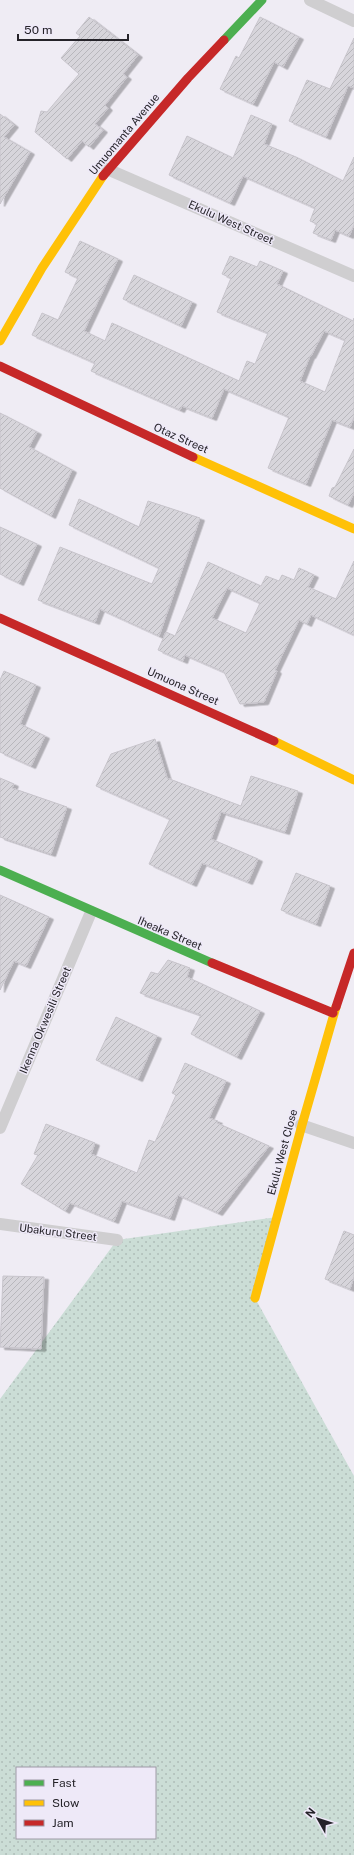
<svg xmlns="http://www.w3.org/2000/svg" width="354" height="1855" viewBox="0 0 354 1855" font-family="'Public Sans',sans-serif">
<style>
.grass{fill:url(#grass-dots);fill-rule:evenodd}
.building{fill:url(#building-hatch);stroke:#c7c4cb;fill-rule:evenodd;filter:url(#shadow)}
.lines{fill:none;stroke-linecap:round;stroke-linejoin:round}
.street{stroke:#cfced0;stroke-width:12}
.fast{stroke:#4caf50;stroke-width:9}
.slow{stroke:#ffc107;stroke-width:9}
.jam{stroke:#c62828;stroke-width:9}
.labels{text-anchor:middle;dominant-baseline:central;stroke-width:3;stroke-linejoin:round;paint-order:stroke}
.street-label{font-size:11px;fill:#252329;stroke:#eee9f8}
</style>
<defs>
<pattern id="grass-dots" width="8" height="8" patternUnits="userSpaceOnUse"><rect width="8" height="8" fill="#cbddd6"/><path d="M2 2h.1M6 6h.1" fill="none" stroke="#aebdb8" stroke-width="1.8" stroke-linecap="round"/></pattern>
<pattern id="building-hatch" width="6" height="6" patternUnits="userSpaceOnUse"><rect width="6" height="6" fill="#d7d5db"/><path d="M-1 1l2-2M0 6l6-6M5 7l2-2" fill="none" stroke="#b8b7bc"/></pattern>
<filter id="shadow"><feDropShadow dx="4.5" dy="2.5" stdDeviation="0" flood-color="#0004"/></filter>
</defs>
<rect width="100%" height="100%" fill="#efecf4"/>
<path class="grass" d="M277,1217L255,1298L354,1476V1855H0V1399L117,1240ZM17,1768H155V1838H17Z"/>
<path class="building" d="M89,17L138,55L123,74L127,77L105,105L108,108L95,124L103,130L89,147L82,141L67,159L35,132L41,111L47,112L79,74L61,58L80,36L76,33Z
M260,17L299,37L283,67L274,62L253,104L220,89L236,56L239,58Z
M354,38V88L348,86L326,137L289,121L307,80L330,89Z
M0,114L14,125L4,137L30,152L0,204Z
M251,115L272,124L264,144L296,157L343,181L354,157V225L349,236L335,230L331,240L313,233L317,224L310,221L315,208L243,176L230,203L169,175L187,136L233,158Z
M80,241L118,259L84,331L105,341L112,323L239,381L247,361L255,364L268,333L217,312L231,278L222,274L230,256L257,267L260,261L283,271L277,284L353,321L354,318V417L350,427L332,420L306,484L268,468L289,417L224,389L212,418L182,406L180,410L91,371L95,363L32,335L42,313L58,320L78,278L65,272ZM324,331L345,340L325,392L300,381L310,356H311Z
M134,275L192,302L181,326L123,299Z
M0,413L37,432L29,447L72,470L51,516L0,488Z
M354,449V493L348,505L329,496L332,488L335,487Z
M79,499L139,527L148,501L200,518L159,636L100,609L95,622L38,600L60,547L152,584L159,568L69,525Z
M0,527L37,544L19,583L0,574Z
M354,561V635L311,615L307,624L299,620L275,670L277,671L264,702L240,704L224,672L185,655L183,661L158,650L166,632L175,636L208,562L261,586L266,576L279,581L282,575L294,580L299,568L314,575L308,587L336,599ZM227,588L260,603L246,633L212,618Z
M4,671L36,685L20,724L45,736L31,766L0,752V680Z
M155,739L167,778L241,806L251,776L298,791L285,832L221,812L211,839L258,859L248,882L202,863L192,884L149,864L170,819L96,786L111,754Z
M0,778L14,784L12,788L67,807L51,854L0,837Z
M296,873L330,886L316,924L281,910Z
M0,895L49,917L26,966L14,961L0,990Z
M168,960L190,968L187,977L260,1011L237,1057L191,1034L201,1015L140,993L151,972L158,974Z
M116,1017L157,1036L138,1079L96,1060Z
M185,1063L226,1081L209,1118L218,1121L217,1123L269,1146L218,1213L178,1195L170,1218L122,1201L114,1221L70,1203L65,1211L21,1184L38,1155L34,1154L46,1124L95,1143L91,1154L137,1173L149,1140L155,1142L176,1095L172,1093Z
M344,1231L354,1235V1277L350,1289L325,1279Z
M3,1276L44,1277L41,1349L0,1347Z"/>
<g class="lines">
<path class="street" d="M310,0L354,21
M107,169L354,276
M301,1125L354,1143
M0,1128L91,912
M0,1224L117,1240"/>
<path class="fast" d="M224,40L262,0
M0,870L212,963"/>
<path class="slow" d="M0,341L42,268L103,176
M193,457L354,529
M274,741L354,780
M255,1298L302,1125L336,1007"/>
<path class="jam" d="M103,176L188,78L224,40
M0,366L193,457
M0,618L274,741
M212,963L333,1013
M336,1007L354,953"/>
</g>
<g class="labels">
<g class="street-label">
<text transform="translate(124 134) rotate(-50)">Umuomanta Avenue</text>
<text transform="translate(231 222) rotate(24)">Ekulu West Street</text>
<text transform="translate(181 438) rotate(24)">Otaz Street</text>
<text transform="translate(183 686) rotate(24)">Umuona Street</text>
<text transform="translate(170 933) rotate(23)">Iheaka Street</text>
<text transform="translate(45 1020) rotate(-67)">Ikenna Okwesili Street</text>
<text transform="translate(282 1152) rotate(-75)">Ekulu West Close</text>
<text transform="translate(58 1232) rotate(7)">Ubakuru Street</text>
</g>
</g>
<rect x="16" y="1767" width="140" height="72" fill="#eee9f8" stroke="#9e9aa5"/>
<rect x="24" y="1780" width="20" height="6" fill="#4caf50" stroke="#9e9aa5"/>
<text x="52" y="1787" font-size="12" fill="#252329">Fast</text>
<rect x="24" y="1800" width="20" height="6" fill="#ffc107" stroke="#9e9aa5"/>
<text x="52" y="1807" font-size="12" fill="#252329">Slow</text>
<rect x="24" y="1820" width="20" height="6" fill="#c62828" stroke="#9e9aa5"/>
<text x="52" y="1827" font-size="12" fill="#252329">Jam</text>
<g transform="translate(318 1819) rotate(309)" stroke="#eee9f8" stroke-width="3" paint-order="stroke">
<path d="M0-3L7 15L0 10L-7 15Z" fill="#252329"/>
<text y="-6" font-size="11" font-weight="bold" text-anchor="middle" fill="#252329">N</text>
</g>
<path d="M18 34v6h110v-6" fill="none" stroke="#252329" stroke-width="2"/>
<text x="24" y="34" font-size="12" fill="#252329" stroke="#eee9f8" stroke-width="3" paint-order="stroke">50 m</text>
</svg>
